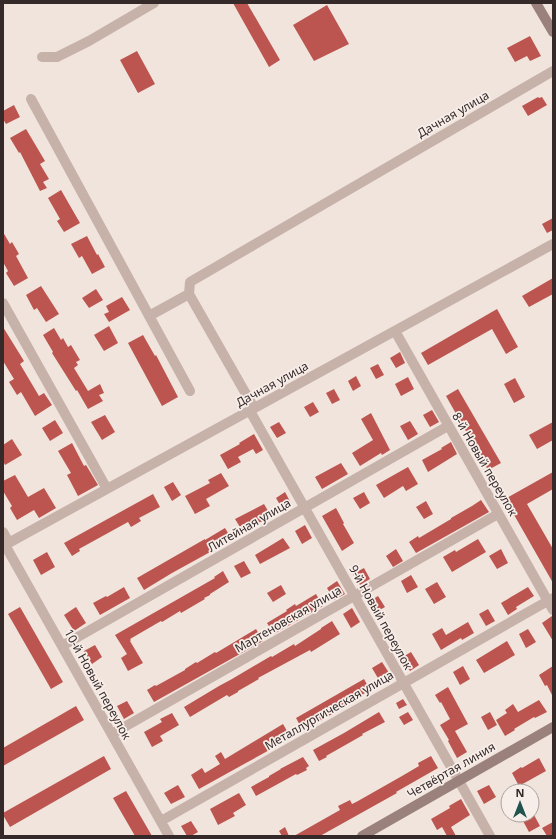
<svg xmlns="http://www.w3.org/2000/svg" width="556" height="839" viewBox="0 0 556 839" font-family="'Noto Sans',sans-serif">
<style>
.building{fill:#bc554f}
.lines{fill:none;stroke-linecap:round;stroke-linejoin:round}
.street{stroke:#c7b2aa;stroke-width:10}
.secondary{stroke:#9b817b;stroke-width:10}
.labels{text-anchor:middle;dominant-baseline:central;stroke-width:3.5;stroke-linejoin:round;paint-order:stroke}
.street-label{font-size:12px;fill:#352a29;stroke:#f8eee9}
</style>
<rect width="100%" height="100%" fill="#f0e4dd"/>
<path class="building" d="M233,3H247L280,60L269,67Z
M327,5L349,44L314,61L293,25Z
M530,36L541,56L530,61L527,56L515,62L507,48Z
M137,51L155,84L138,93L120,60Z
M538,97L539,98L542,97L547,105L528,116L522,106Z
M14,105L20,117L6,124L3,119V111Z
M26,129L45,161L40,164L49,179L43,182L47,188L40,191L20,152L19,153L10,138Z
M61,190L80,223L64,232L57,221L60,219L48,198Z
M553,218V230L547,233L542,224Z
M3,232L10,244L12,242L19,254L16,256L28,278L14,286L6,273L8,271L3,262Z
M87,236L97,255L98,254L105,267L92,274L82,256L79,258L71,244Z
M553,278V294L529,307L522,296Z
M41,286L59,314L46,322L37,308L34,310L26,295Z
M96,289L103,300L89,308L82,298Z
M122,297L130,310L109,322L104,314L109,312L106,306Z
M497,309L518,347L506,354L492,329L428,365L421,353Z
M109,326L118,343L104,351L94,335Z
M3,327L24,361L20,364L39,396L44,393L52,405L35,416L21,392L17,395L9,382L14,379L3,361Z
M54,328L61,340L63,338L68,347L71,345L80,360L76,362L78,365L74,368L88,391L100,384L104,393L99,395L103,401L88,409L77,390L76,391L52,353L53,352L43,335Z
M143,335L155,356L156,355L178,397L162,406L128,343Z
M400,352L405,363L396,368L390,358Z
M378,364L384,375L376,379L370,368Z
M356,376L361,386L353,391L348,381Z
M408,377L414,389L401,396L395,384Z
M515,378L525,397L514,403L504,384Z
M334,389L340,400L332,404L326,393Z
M458,389L501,463L488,470L446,396Z
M313,402L319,412L310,417L304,407Z
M432,410L439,422L430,427L423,415Z
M371,413L390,450L382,455L381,453L360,466L352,453L373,440L361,419Z
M105,415L115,432L102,440L91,422Z
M55,420L63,433L50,441L42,428Z
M410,421L418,434L408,440L400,426Z
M279,422L286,433L277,438L270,427Z
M553,422V440L537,449L529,435Z
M254,434L263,450L256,454L253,449L238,457L241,462L228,469L220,455L240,444L239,443Z
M12,439L22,455L5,465L3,461V445Z
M451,442L457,454L428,472L422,460L442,449L441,448Z
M72,443L84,466L86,465L98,485L78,496L67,475L71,473L58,451Z
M341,463L348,474L322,489L315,477Z
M408,467L418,484L406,491L403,486L384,498L376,485Z
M553,472V489L527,504L553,549V583L505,499Z
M221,473L229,486L206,499L210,506L195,514L185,496L210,483L208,480Z
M15,475L28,497L44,488L56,508L39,518L34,510L17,520L10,508L12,506L3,491V481Z
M173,482L181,495L172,501L164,487Z
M285,492L292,505L283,510L276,498Z
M364,492L370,503L360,509L353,498Z
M153,494L160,507L139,518L141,521L131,527L128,522L79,549L80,551L72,556L64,543Z
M481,500L489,512L416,553L409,542L418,536L419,538L451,519V518L472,506Z
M426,501L433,514L424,519L416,507Z
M264,504L271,516L261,522H260L243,532L235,519Z
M336,508L344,523L343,524L354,543L342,551L322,516Z
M305,525L312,538L302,544L295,531Z
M225,528L231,538L211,550L212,551L172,573L144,590L137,578L205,539V540Z
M283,538L290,548L260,564L255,555Z
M478,539L486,552L452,572L443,557L455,550L456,552Z
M396,549L403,561L393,567L386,556Z
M501,549L508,563L497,569L489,556Z
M47,552L55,567L41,575L33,560Z
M244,561L251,573L241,578L234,566Z
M364,568L370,579L360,585L353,574Z
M223,571L229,582L210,594V595L204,598L205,599L181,613L180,611L162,622L161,621L130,639L131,640L130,641L143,663L128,671L121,658L127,654L115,635L215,578L214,577Z
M411,575L418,587L407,593L401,581Z
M337,581L345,594L334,600L327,588Z
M437,582L446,597L434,604L425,589Z
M281,585L286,594L273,602L267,593Z
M124,587L130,598L100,615L93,603L106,596L107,597Z
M528,587L534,596L516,607L517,609L508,615L501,603Z
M316,594L323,606L274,634L267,623L287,611L286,610L295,604L296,606Z
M378,596L385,607L376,612L370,601Z
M20,607L63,682L51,689L8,614Z
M76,607L86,623L74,631L64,615Z
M352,608L360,622L351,628L343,614Z
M488,609L495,621L486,626L479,614Z
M552,616H553V641L542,623Z
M332,621L340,634L311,652L310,650L258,678L259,679L238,691V692L229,697L227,695L190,717L184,707L219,686L232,679L271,656L272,657L294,644L295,646L321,629V628Z
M468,622L474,633L462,640L461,638L441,650L432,634L442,628L446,635Z
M256,629L263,641L154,702L147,690L155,685L156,686L185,670V669L196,662L197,663L215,652L216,653Z
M528,629L536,642L526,648L519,634Z
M507,641L515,655L484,673L476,660Z
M95,645L102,657L92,664L84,651Z
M411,652L419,665L410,671L401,658Z
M382,662L393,679L382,685L372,668Z
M463,666L470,679L460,685L453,672Z
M553,666V697L547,685L545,686L539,675Z
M364,679L370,690L352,701V702L332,714L303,731L296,718Z
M448,687L468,724L455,731L467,752L457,758L448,741L449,740L440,725L450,719L441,702L440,703L435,695Z
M403,699L407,705L399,709L396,703Z
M539,700L547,712L535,718L534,717L514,729L515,730L505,736L496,720L507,713L505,710L513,704L518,712Z
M127,701L134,713L124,719L117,706Z
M76,706L84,720L3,766V748Z
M379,712L385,722L362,734L363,735L326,756L327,757L319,761L313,750L344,733Z
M408,712L413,720L404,725L399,717Z
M490,712L497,725L488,730L481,717Z
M172,713L179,725L160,736L163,741L152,747L144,732L162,722L160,719Z
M283,724L291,738L199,789L191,775L202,768L205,773L220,764L215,756L221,752L225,759Z
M104,756L111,769L10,827L3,815V813Z
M431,756L438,768L396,792L397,793L320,836H294L340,810L338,806L350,800L352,804L358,801L402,776L419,766L418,763Z
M303,757L309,766L306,768L307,770L297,775L296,774L256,796L251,787L269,777V776L281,769H280Z
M539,758L546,771L519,786L512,773L521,767L522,768Z
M178,785L185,797L171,804L164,793Z
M489,785L496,797L484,804L477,791Z
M126,791L152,836H135L113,798Z
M239,793L246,805L233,813L235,816L218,825L210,809Z
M461,799L470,815L451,827L456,836H447L442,827L437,830L431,819L450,808L449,806Z
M534,815L540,826L529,832L523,821Z
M191,821L198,832L191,836H187L181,826Z
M553,822V836H547L542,828Z
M285,827L289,836H282L279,831Z"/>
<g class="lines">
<path class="street" d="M42,57H57L89,41L154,3
M31,99L190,391
M189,294L190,282L553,71
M3,303L107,489
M149,316L189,294L254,408
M395,331L553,610
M250,411L490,836
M3,532L9,543
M5,545L169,836
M3,546L553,244
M62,646L448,426
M112,734L498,514
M161,821L553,598"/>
<path class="secondary" d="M536,3L553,32
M362,836L553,727"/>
</g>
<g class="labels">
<g class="street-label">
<text transform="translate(453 114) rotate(-30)">Дачная улица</text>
<text transform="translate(272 384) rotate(-29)">Дачная улица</text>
<text transform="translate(485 464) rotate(60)">8-й Новый переулок</text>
<text transform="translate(249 525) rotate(-30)">Литейная улица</text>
<text transform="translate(381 617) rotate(61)">9-й Новый переулок</text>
<text transform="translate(288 619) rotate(-30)">Мартеновская улица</text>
<text transform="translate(98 684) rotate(61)">10-й Новый переулок</text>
<text transform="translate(329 710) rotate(-30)">Металлургическая улица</text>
<text transform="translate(451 770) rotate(-30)">Четвёртая линия</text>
</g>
</g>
<rect width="556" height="839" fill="none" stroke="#352a29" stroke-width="8"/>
<g transform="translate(520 803)"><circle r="19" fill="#f8eee9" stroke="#aaa09c"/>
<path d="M0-3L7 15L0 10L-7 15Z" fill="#22534e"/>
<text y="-6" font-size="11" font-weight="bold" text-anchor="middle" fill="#352a29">N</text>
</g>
</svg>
